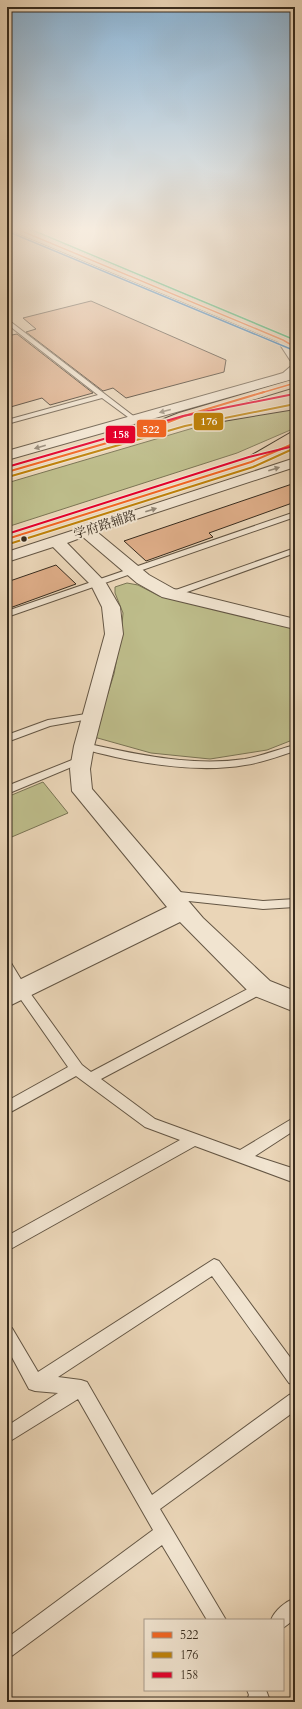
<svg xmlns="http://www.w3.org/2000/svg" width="302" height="1709" viewBox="0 0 302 1709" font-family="Cardo,'Noto Serif SC',serif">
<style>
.green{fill:#bdbc8a;stroke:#7a7454}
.building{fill:#dead88;stroke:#382c1e}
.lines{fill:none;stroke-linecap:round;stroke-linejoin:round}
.lane-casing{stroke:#645644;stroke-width:2}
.street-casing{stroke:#645644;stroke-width:2}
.primary-casing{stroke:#382c1e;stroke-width:2}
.highway-casing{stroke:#382c1e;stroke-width:2}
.lane{fill:#f1e4d0;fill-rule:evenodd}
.street{fill:#f1e4d0;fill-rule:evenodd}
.primary{fill:#ead5b7;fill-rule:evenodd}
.highway{fill:#ead5b7;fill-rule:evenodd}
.bus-1-far1-casing{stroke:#f1e4d0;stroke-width:3}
.bus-1-casing{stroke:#f1e4d0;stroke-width:4}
.bus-2-casing{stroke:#f1e4d0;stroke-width:4}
.bus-3-casing{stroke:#f1e4d0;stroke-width:4}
.bus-4-casing{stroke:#f1e4d0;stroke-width:3}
.bus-5-casing{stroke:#f1e4d0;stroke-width:3}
.bus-1-far1{stroke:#f26522;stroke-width:1.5}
.bus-1{stroke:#f26522;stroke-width:2}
.bus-2{stroke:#be8109;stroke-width:2}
.bus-3{stroke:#e4002b;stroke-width:2}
.bus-4{stroke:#0065bd;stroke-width:1.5}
.bus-5{stroke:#00a651;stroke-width:1.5}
.oneway{fill:#948877}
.bus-dot{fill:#382c1e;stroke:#f1e4d0;stroke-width:1.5}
.labels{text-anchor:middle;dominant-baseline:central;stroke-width:4;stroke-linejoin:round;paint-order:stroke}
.far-street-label{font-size:13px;fill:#382c1e;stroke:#f1e4d0}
.line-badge{stroke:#f1e4d0;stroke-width:1.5}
.badge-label{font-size:11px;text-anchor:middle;font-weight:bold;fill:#fff}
</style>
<rect width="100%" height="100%" fill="#ead5b7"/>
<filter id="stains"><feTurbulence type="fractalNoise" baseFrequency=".005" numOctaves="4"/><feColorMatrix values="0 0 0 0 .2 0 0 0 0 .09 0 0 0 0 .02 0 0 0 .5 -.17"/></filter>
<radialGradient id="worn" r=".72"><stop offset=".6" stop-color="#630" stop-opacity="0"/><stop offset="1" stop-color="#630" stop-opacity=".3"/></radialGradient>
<path class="green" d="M295,407V428L237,453L7,527V483L200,426Z
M127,583L138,585L159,596L295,629V739L267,750L210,759L151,753L94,737L114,674L121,636L123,613L115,593V587Z
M43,782L68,813L7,839V797Z"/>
<path class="building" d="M91,301L226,360L224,372L126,398L113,388L103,391L26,332L36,329L23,318Z
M17,334L93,393L50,405L42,398L7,408V336Z
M295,483V502L209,533L213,537L146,561L124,541Z
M56,565L76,584L7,609V582Z"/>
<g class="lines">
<defs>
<path id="lane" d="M7,319L136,418V420H132L102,398L7,424V420L98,395L7,324Z
M295,512V517L7,617V611Z
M295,548V553L176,596L173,597L169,594L170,592Z
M92,713L95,714L97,716L95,718L50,726L7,742V735L48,720Z
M84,743C136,754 191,767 245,759C262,756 279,749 295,745V751C279,756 261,763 245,765C195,774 129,762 80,748L79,746Z
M82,756L87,759L86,761L7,794V786Z
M170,891L263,901L295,899V907L263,909L170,899L166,898L164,895L166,892Z
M7,961L11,963L25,986L82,1065L91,1072L257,984L261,983L265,984L267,988L265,992L101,1079L155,1119L240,1150L295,1117V1130L255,1156L295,1169V1183L195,1146L7,1251V1236L180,1140L145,1127L76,1076L7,1114V1101L68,1067L17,994L7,977Z
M214,1259L219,1261L295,1364V1385L289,1383L212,1276L58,1377L81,1380L87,1382L152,1495L289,1395L295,1393V1411L160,1509L226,1620H207L162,1545L13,1655L7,1658V1638L153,1530L78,1399L7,1443V1426L58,1393L35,1391L29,1389L7,1348V1325L12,1328L38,1372Z
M295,1598V1619L283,1628V1620H271C275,1610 285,1602 295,1598Z
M247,1690H266L269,1698L268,1702H246L249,1695Z"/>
<path id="street" d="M283,336L287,337L295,348V361L290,360L277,340L279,337Z
M295,366V377L293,379L7,460V451L273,376L283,373L290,367Z
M295,458V467L97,532L149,575L174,589L295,619V629L162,597L137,583L83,537L67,543L106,583L120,607L123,634L94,746L90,769L92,789L203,918L270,981L295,991V1012L252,995L180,922L7,1007V986L167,907L72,791L70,769L74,746L105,634L102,607L91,585L53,547L7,562V552Z"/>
<path id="primary" d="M7,227H21L295,341V349L7,229Z
M295,379V387L189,419L151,434L146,435L141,434L139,431L141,428L179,413Z
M295,401V409L217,422L212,421L210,418L212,415L217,414Z
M295,432V442L257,464L252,465L247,464L245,461L247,458L290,433Z"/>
<path id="highway" d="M295,395V403L187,425L7,476V467L179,418Z
M295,439V448L256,465L7,544V534L246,459Z"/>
</defs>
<use href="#lane" class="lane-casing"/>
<use href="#street" class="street-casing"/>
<use href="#primary" class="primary-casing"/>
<use href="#highway" class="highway-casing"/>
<use href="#lane" class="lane"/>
<use href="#street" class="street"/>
<use href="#primary" class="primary"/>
<use href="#highway" class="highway"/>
<defs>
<path id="bus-1-far1" d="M12,227L283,340L295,347
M261,393L295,383"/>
<path id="bus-1" d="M7,472L138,434L184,416L264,392
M7,539L251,462L295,443"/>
<path id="bus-2" d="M8,477L185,426L295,404
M9,544L253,467L295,448"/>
<path id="bus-3" d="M7,467L183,416L294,394
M7,534L249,457L294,446"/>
<path id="bus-4" d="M9,232L293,350"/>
<path id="bus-5" d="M25,227L295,340"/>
</defs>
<use href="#bus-1-far1" class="bus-1-far1-casing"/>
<use href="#bus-1" class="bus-1-casing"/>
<use href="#bus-2" class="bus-2-casing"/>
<use href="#bus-3" class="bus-3-casing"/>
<use href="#bus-4" class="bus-4-casing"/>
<use href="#bus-5" class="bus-5-casing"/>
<use href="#bus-1-far1" class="bus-1-far1"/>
<use href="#bus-1" class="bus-1"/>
<use href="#bus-2" class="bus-2"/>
<use href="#bus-3" class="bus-3"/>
<use href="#bus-4" class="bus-4"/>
<use href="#bus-5" class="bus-5"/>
</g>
<defs><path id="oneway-solid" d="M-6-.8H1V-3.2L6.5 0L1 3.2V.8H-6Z"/></defs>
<g class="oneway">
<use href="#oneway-solid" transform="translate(165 411) rotate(165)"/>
<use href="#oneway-solid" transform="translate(40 447) rotate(164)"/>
<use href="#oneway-solid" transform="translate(274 469) rotate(-18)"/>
<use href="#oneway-solid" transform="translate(151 510) rotate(-18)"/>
</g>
<linearGradient id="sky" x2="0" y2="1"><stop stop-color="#8ab4d6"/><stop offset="0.49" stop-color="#f6ecdf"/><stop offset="1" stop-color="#f6ecdf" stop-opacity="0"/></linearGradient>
<rect width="302" height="467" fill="url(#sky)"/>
<circle class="bus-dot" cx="24" cy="539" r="3.5"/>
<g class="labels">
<g class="far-street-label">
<text transform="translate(105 525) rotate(-18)">学府路辅路</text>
</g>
</g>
<g class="line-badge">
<rect x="193" y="412" width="31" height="19" rx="4" fill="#be8109"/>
<rect x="136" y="419" width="31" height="19" rx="4" fill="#f26522"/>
<rect x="105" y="425" width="31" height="19" rx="4" fill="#e4002b"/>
</g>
<g class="badge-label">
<text x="209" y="425">176</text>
<text x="151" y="433">522</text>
<text x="121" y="438">158</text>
</g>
<rect width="302" height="1709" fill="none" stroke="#ead5b7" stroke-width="24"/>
<rect x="8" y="8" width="286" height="1693" fill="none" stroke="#382c1e" stroke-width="2"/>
<rect x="12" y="12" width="278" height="1685" fill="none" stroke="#382c1e"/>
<rect x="144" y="1619" width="140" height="72" fill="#f1e4d0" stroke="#a79a89"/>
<rect x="152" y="1632" width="20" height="6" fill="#f26522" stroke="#a79a89"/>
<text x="180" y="1639" font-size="12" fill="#382c1e">522</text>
<rect x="152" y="1652" width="20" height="6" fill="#be8109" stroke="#a79a89"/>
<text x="180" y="1659" font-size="12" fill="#382c1e">176</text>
<rect x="152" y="1672" width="20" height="6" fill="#e4002b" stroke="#a79a89"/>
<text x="180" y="1679" font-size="12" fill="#382c1e">158</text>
<rect width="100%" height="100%" filter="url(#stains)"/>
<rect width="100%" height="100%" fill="url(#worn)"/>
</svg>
